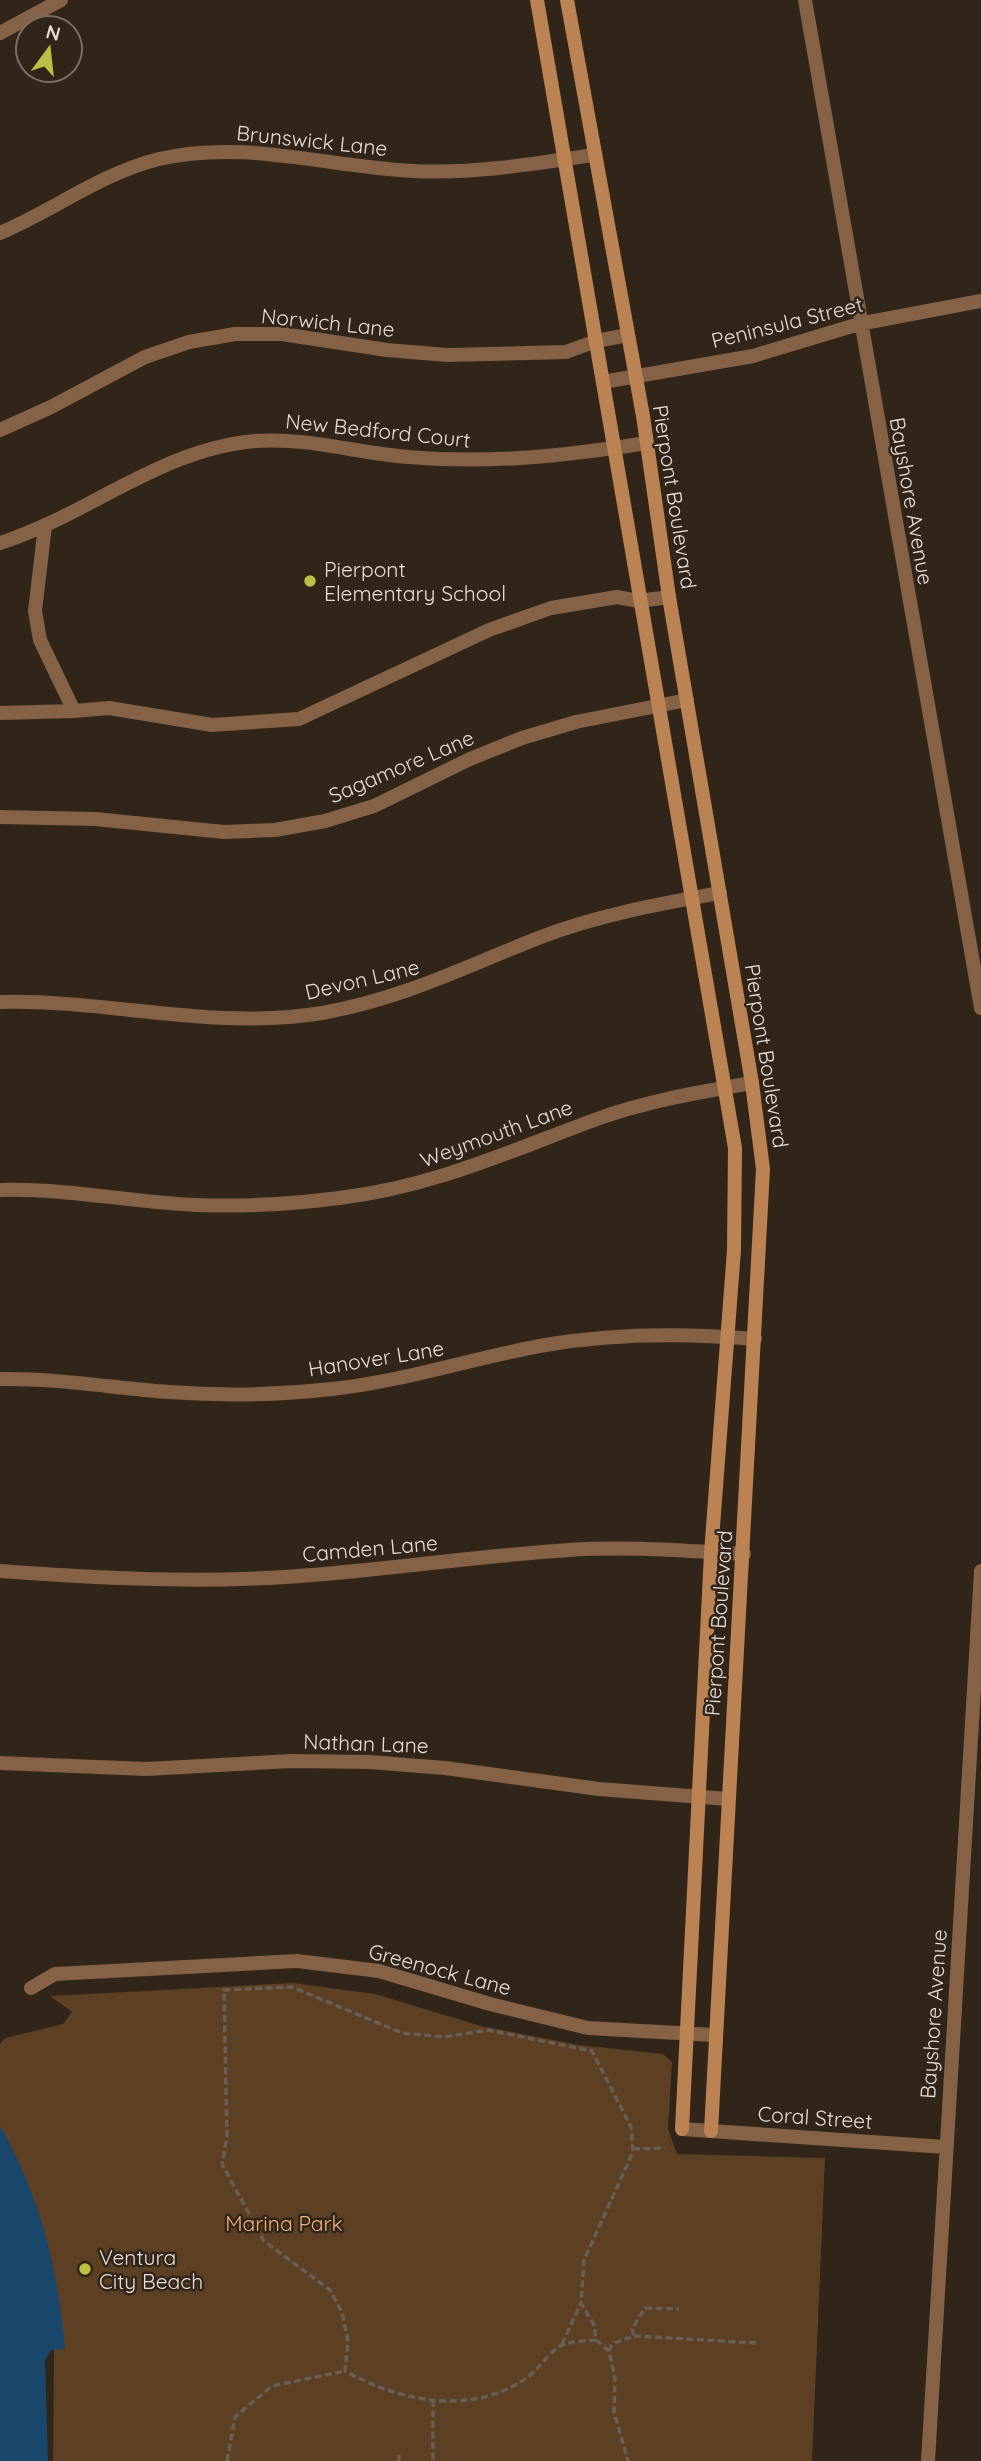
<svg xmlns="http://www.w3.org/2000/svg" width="981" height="2461" viewBox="0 0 981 2461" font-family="Quicksand,sans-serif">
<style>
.green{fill:#5d3f23}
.water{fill:#19476b}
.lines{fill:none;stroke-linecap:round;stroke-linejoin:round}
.path{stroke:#6a5e54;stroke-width:3.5;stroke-dasharray:7 3.5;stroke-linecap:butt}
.street{stroke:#856245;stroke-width:14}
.secondary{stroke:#bb8353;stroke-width:14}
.poi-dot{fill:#bbc044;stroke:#312419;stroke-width:2.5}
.labels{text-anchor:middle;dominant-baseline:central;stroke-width:5;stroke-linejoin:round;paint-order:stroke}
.street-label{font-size:21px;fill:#e6ddd6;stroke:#312419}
.poi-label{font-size:21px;fill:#e6ddd6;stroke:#312419;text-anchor:start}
.park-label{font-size:21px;fill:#f4b375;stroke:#312419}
</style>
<rect width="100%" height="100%" fill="#312419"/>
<path class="green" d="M293,1983L375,1994L481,2026L579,2045L663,2054L672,2062L668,2129L677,2154L825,2158L812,2461H53L54,2347L0,2154V2044L5,2038L63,2024L72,2012L50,1996Z"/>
<path class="water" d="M0,2126C41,2199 57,2265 65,2349L51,2350L45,2361L48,2461H0Z"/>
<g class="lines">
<path class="path" d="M633,2149L665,2148
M634,2336L756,2343
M596,2340C586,2341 574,2341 564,2344C551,2349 540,2368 529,2376C473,2417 401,2402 345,2371L348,2341L342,2312L330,2290L264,2241L222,2164L227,2137L224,1990L292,1987L402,2033L445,2037L488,2030L592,2051L631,2127L633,2152L584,2260L581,2303L594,2325L596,2340L609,2351L615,2378L614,2412L628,2461
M562,2344L581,2303
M609,2351L612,2344L634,2336L632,2329L645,2308L679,2309
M433,2400V2461
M399,2455V2461
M227,2461L235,2417L272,2386L345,2371"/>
<path class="street" d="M805,0L981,1008
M0,33L61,0
M0,233C54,210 102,173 159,159C244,139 328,167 413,171C473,174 534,164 593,155
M603,382L753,356L859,324L981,301
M0,430L51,407L145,357L189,342L235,334H282L387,350L447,355L566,352L596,341L628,335
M45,526L35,611L40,640L74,711L109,708L212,725L299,719L489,630L551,608L617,597L639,601L669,597
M0,543C88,515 161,449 255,441C307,437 356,453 408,457C489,464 566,456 646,443
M0,713L74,711
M0,817L95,819L224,832L275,830L325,821L374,806L470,759L522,738L576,722L687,700
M0,1002C108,999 213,1031 322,1013C405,998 464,967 541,937C598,915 660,904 720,893
M0,1190C66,1188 130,1202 196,1205C244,1207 292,1204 339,1198C433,1187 510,1151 597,1119C647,1101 700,1092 752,1083
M0,1379C57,1378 112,1388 169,1392C223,1396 279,1395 332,1389C405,1381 473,1358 545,1345C615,1333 684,1333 755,1339
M0,1571C95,1578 190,1583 285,1577C380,1571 474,1556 569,1550C628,1546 686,1551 744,1554
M0,1763L146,1769L292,1761L369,1762L445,1768L599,1789L728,1799
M31,1988L55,1974L297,1961L379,1971L490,2004L588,2028L714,2035
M682,2129L945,2147
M928,2461L981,1571"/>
<path class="secondary" d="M537,0L735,1148L734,1250L711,1553L682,2129
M567,0L643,416L669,597L752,1083L763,1169L711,2131"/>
</g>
<g class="poi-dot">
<circle cx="310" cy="581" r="7"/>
<circle cx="85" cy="2269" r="7"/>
</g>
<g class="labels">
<g class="street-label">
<text transform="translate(312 140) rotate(6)">Brunswick Lane</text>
<text transform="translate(328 322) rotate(6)">Norwich Lane</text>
<text transform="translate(787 322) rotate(-14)">Peninsula Street</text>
<text transform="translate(378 430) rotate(6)">New Bedford Court</text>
<text transform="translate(675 497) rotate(81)">Pierpont Boulevard</text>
<text transform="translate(912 501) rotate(80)">Bayshore Avenue</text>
<text transform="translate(401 766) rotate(-23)">Sagamore Lane</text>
<text transform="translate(362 979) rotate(-13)">Devon Lane</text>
<text transform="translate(767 1056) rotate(81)">Pierpont Boulevard</text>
<text transform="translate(496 1133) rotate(-20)">Weymouth Lane</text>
<text transform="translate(376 1358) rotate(-9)">Hanover Lane</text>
<text transform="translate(370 1548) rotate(-5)">Camden Lane</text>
<text transform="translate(718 1623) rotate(-86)">Pierpont Boulevard</text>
<text transform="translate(366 1743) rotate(2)">Nathan Lane</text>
<text transform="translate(440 1969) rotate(15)">Greenock Lane</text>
<text transform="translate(933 2014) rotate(-86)">Bayshore Avenue</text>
<text transform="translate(815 2117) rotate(4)">Coral Street</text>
</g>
<g class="poi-label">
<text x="324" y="569">Pierpont<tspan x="324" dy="24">Elementary School</tspan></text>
<text x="99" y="2257">Ventura<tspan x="99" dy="24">City Beach</tspan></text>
</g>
<g class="park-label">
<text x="284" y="2223">Marina Park</text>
</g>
</g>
<g transform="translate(49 49) rotate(15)"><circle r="33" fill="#312419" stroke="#796e65" stroke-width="2"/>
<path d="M0-5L12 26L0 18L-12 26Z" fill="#bbc044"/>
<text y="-10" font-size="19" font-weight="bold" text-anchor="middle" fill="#e6ddd6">N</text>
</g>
</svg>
